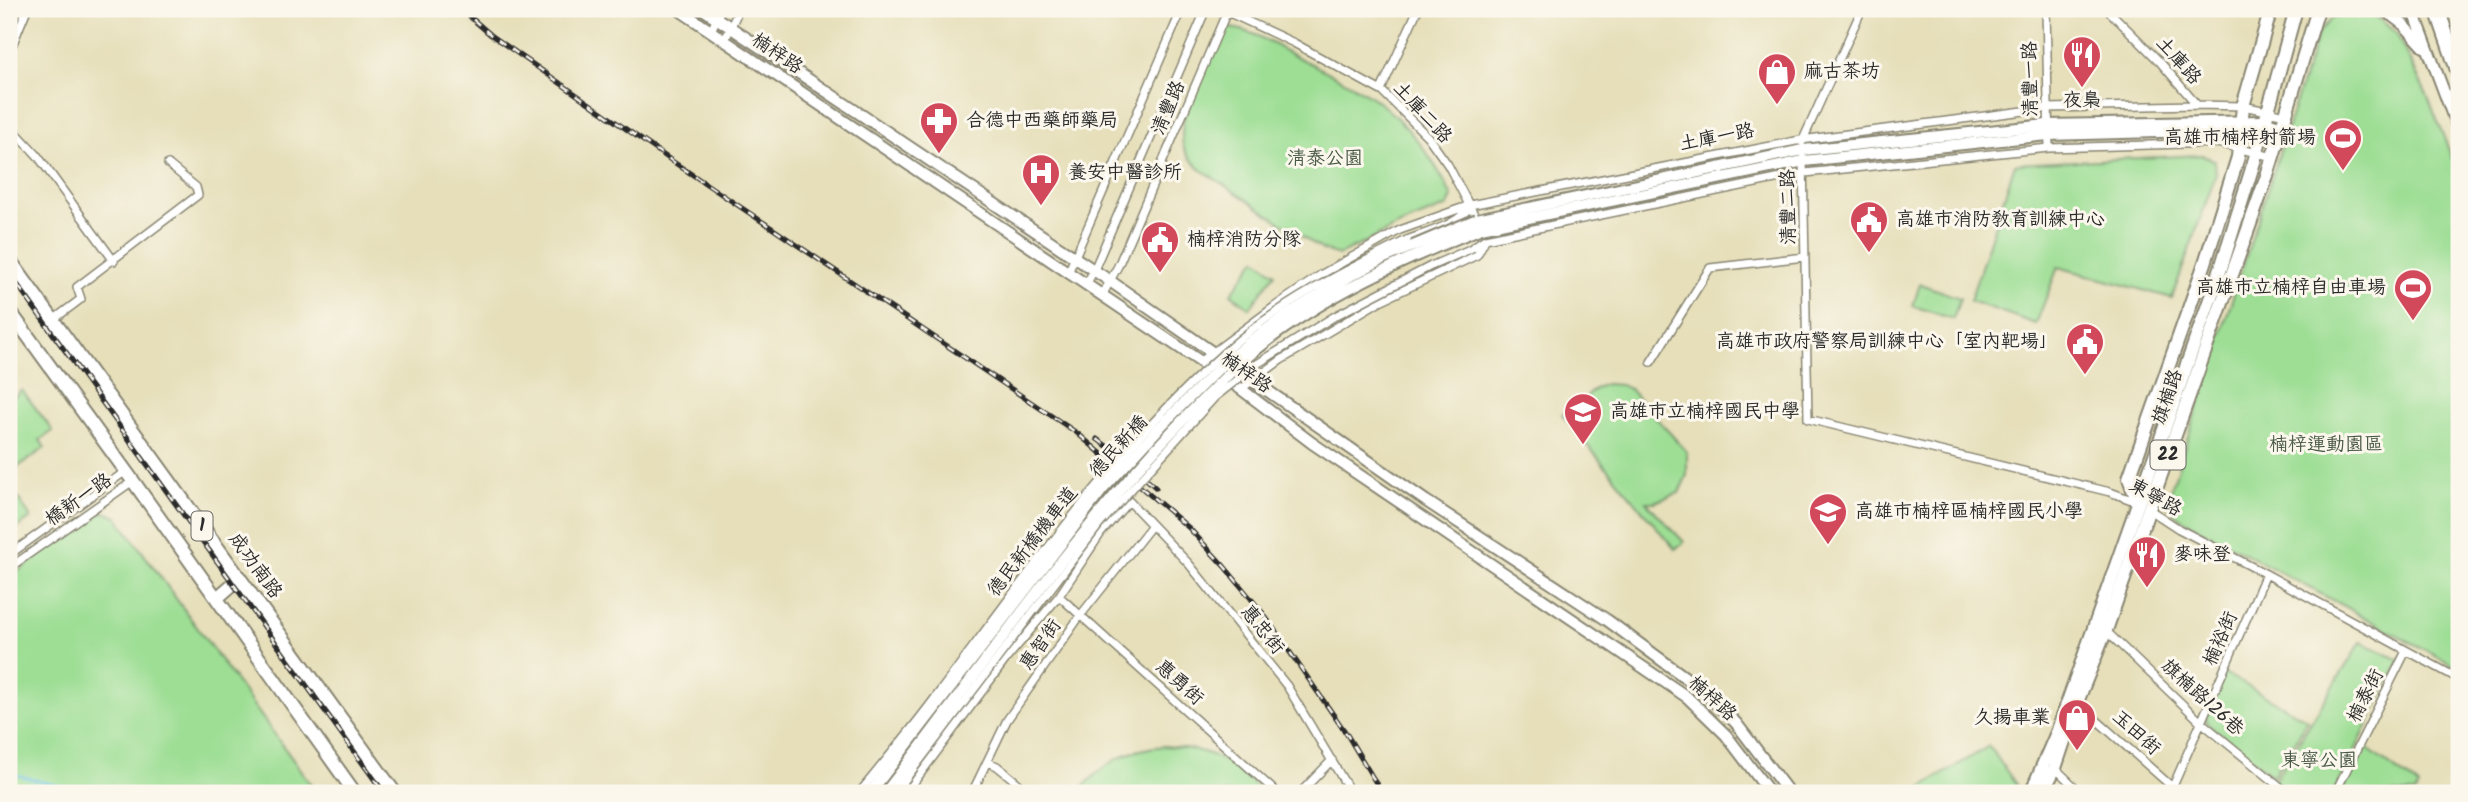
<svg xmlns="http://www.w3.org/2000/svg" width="2468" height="802" viewBox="0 0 2468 802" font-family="Kalam,'LXGW WenKai TC',sans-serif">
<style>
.green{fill:#9dde94;stroke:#648460;stroke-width:2}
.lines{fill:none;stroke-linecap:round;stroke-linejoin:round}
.stream{stroke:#68c0e5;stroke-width:2.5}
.street-casing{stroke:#888572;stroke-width:10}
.secondary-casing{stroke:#888572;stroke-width:14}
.primary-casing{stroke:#888572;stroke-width:16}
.highway-casing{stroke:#888572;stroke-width:18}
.street{stroke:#fff;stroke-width:7}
.secondary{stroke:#fff;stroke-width:10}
.primary{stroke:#fff;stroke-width:12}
.highway{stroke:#fff;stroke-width:14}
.rail-casing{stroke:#2b2b2b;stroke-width:5}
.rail{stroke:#fbf7ec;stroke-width:2.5;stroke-dasharray:8;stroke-linecap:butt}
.street-bridge-casing{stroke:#888572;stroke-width:10;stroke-linecap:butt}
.secondary-bridge-casing{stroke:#888572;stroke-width:14;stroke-linecap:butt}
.street-bridge{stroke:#fff;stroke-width:7}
.secondary-bridge{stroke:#fff;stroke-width:10}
.labels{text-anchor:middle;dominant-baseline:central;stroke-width:6;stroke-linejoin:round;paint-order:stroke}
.shield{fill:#fbf7ec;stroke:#696865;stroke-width:2}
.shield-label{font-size:18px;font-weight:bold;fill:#2b2b2b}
.street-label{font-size:19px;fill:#2b2b2b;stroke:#fbf7ec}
.poi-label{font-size:19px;fill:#2b2b2b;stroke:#fbf7ec;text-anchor:start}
.park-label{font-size:19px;fill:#485845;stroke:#fbf7ec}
</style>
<rect width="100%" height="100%" fill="#fbf7ec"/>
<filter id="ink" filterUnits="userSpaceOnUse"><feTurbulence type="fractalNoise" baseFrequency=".0143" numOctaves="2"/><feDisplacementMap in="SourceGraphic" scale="14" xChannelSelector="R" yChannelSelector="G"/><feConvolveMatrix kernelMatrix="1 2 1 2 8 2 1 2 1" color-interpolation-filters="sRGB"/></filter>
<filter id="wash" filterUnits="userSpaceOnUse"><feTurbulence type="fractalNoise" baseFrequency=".00686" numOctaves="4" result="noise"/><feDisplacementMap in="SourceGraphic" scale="28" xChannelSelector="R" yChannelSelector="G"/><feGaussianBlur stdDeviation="1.57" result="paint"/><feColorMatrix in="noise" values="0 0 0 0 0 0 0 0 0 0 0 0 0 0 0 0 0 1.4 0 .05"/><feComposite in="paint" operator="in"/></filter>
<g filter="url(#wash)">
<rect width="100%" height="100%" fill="#e6dfba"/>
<path class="green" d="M2351,13L2368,14L2382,21L2396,33L2428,97L2459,176V668L2181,519L2169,509L2167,502L2318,33L2332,18Z
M1229,28C1251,29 1274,45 1293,55C1320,68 1348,81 1373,98C1407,122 1435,160 1452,197L1448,206L1398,226L1339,255L1323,250L1203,171C1195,164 1186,156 1183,145C1176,113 1208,61 1222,31Z
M2202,155L2215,161L2216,174L2172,298L2058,267L2036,324L1970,301L2015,164Z
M1256,259L1275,273L1250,308L1231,294Z
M1920,284L1960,298L1953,319L1913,306Z
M1606,384L1621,385L1630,389L1687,452V475L1679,493L1655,502H1646L1684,542L1675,549L1562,415L1569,409L1580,421C1580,402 1587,390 1606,384Z
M22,390L53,431L40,440L45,448L9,473V401Z
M9,484L31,518L9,534Z
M105,512L117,517L317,793H9V578L95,514Z
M2361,642L2400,660L2334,793H2288L2274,781Z
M2224,673L2308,720L2273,776L2205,721Z
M1164,746C1210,749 1224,757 1258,788L1254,793H1078C1102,764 1126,749 1164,746Z
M1989,746L2017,786L2014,793H1912Z
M2365,747L2419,787L2415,793H2341Z"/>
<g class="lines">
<path class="stream" d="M9,773L86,793
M704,793C723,786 750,786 769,793"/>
</g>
</g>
<g filter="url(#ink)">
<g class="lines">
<defs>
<path id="street" d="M1221,9L1294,43L1383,92L1428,137L1448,165L1478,222
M2046,9L2049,148
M2107,9L2160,62L2197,105
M711,31L721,9
M725,40L739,9
M9,53L27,9
M1381,90L1418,9
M9,125L37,155L114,261
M1802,142L1862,9
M1803,158L1808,419L2110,492L2137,502
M1407,240C1426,232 1461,225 1470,205
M1431,266L1470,249L1485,239L1805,173L2049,148L2217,143L2273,157
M1068,273L1182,9
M1086,285L1094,270L1206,9
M1102,296L1118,266L1228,9
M53,320L81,299L77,287L198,195L196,187L168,164
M1200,362L1274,307L1322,274L1400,230L1470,205L1801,140L2047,108L2197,105L2243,106L2286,115
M1651,362L1710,268L1805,257
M1241,389L1281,360L1380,301L1477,255L1485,240
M2147,508L2179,529L2266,574L2459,679
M9,555L126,471
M9,568L133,481
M1059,596L1277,793
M2105,630L2201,722L2288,793
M2075,701L2179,793
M988,762L997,766L1030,793
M2054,767L2081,793
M906,793L1007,658L1059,596L1101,533L1129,501L1189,564L1287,686L1351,793
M972,793L1007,720L1080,616L1152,525
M1300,793L1332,760
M2170,793L2266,574
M2335,793L2406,651"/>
<path id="secondary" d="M678,9L1241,389L1312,443L1687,697L1726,735L1770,793
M703,9L1110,281L1426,501L1607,620L1701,689L1736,723L1789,793
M2383,9L2404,25L2424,47
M2413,9L2459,132
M1477,219L1803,150L2047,125L2264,121L2282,127
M1481,228L1804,161L2048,135L2231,130L2277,141"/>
<path id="primary" d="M9,259L395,793
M9,310L133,481L355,793
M2138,503L2129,478L2205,263L2238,157L2243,106L2271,9
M217,598L240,578
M2031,793L2058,730L2221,268L2254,162L2296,9
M2042,793L2055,768L2077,702L2106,630L2267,176L2318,9"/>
<path id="highway" d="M2437,9L2459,73
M2458,9L2459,11"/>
</defs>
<use href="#street" class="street-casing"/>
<use href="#secondary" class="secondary-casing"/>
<use href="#primary" class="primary-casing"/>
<use href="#highway" class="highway-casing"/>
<use href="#street" class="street"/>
<use href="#secondary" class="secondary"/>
<use href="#primary" class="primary"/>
<use href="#highway" class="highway"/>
<defs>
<path id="rail" d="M461,9L491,35L672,161L1077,433L1189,528L1224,566L1262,612L1346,733L1382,793
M9,273L384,793
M1097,439L1122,457L1156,488"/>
</defs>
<use href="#rail" class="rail-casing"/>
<use href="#rail" class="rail"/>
<defs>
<path id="street-bridge" d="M859,793C886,760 913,728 938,694C1028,574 1114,450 1227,350C1280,303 1344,271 1407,240
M895,793L1100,524L1215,397L1257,364L1335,316L1431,266"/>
<path id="secondary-bridge" d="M870,793L1103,489L1162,425L1220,367L1252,340L1285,316L1352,275L1382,259L1477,219
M885,793C981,670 1070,538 1178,425C1204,399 1229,371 1258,348C1324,295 1403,260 1481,228"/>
</defs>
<use href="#street-bridge" class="street-bridge-casing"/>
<use href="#secondary-bridge" class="secondary-bridge-casing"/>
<use href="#street-bridge" class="street-bridge"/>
<use href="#secondary-bridge" class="secondary-bridge"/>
</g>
</g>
<defs>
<symbol id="restaurant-pin" viewBox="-11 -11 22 30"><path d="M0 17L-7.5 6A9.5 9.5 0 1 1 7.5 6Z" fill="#d1495b" stroke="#fbf7ec"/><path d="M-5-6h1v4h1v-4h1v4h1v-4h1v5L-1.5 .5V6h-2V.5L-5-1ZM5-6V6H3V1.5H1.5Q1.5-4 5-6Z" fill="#fff"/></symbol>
<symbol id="shop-pin" viewBox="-11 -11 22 30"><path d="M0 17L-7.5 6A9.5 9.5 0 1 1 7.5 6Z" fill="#d1495b" stroke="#fbf7ec"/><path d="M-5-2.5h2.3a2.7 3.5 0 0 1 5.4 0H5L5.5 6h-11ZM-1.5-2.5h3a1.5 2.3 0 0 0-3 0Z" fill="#fff"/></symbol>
<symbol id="pharmacy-pin" viewBox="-11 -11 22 30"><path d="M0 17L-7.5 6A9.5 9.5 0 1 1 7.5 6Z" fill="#d1495b" stroke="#fbf7ec"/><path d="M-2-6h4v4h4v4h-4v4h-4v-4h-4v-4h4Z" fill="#fff"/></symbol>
<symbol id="stadium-pin" viewBox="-11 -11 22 30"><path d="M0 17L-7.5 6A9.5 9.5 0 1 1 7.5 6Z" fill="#d1495b" stroke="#fbf7ec"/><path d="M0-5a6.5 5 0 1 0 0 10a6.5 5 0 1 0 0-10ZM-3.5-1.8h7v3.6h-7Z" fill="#fff"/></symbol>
<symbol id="hospital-pin" viewBox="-11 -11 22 30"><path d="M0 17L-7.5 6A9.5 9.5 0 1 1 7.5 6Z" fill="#d1495b" stroke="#fbf7ec"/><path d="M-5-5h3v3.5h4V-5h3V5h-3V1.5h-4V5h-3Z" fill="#fff"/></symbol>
<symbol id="civic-pin" viewBox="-11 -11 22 30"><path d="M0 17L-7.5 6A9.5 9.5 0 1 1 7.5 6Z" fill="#d1495b" stroke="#fbf7ec"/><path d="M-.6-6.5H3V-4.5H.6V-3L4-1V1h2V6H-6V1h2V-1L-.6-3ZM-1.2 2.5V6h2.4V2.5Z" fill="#fff"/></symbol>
<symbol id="school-pin" viewBox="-11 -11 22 30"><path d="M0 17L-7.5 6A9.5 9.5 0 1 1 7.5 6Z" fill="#d1495b" stroke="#fbf7ec"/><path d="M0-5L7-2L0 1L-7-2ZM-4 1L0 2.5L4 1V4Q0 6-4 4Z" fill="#fff"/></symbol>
</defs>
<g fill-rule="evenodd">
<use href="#restaurant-pin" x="2060" y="33" width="44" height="60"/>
<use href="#shop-pin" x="1755" y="50" width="44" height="60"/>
<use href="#pharmacy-pin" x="917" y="99" width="44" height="60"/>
<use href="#stadium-pin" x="2321" y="116" width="44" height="60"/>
<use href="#hospital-pin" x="1019" y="151" width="44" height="60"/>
<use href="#civic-pin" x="1847" y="198" width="44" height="60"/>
<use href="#civic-pin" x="1138" y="218" width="44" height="60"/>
<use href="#stadium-pin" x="2391" y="266" width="44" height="60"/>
<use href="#civic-pin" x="2063" y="320" width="44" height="60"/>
<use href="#school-pin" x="1561" y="390" width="44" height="60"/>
<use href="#school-pin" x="1806" y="490" width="44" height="60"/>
<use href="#restaurant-pin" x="2125" y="533" width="44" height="60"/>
<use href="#shop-pin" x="2055" y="696" width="44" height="60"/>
</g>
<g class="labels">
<g class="shield">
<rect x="2150.5" y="440.5" width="35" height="29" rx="5"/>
<rect x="191.5" y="511.5" width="21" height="29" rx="5"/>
</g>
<g class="shield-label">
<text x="2168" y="455">22</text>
<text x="202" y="526">1</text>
</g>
<g class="street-label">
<text transform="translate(777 54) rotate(34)">楠梓路</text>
<text transform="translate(2178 61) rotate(48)">土庫路</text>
<text transform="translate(2031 79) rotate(-91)">清豐一路</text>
<text transform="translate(1169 108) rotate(-67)">清豐路</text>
<text transform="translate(1422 113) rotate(47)">土庫二路</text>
<text transform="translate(1717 138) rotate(-11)">土庫一路</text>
<text transform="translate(1789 207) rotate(-91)">清豐二路</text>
<text transform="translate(1246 373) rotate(35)">楠梓路</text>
<text transform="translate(2168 397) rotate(-71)">旗楠路</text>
<text transform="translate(1119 447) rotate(-48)">德民新橋</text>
<text transform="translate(2155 498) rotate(29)">東寧路</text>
<text transform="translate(79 500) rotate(-35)">橋新一路</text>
<text transform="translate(1033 542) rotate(-52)">德民新橋機車道</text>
<text transform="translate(255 566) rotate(54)">成功南路</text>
<text transform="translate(1262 630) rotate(51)">惠忠街</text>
<text transform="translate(2221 639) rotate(-66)">楠裕街</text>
<text transform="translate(1041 645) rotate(-55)">惠智街</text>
<text transform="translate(1179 683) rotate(42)">惠勇街</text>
<text transform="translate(2366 696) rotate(-63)">楠泰街</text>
<text transform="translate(2202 698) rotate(42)">旗楠路126巷</text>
<text transform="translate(1712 699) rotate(42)">楠梓路</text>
<text transform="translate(2136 733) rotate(42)">玉田街</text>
</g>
<g class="poi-label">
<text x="1804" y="72">麻古茶坊</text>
<text x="2082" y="101" text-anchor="middle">夜梟</text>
<text x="966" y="121">合德中西藥師藥局</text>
<text x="2316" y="138" text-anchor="end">高雄市楠梓射箭場</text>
<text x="1068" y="173">養安中醫診所</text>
<text x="1896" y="220">高雄市消防教育訓練中心</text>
<text x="1187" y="240">楠梓消防分隊</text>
<text x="2386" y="288" text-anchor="end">高雄市立楠梓自由車場</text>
<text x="2058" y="342" text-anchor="end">高雄市政府警察局訓練中心「室內靶場」</text>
<text x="1610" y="412">高雄市立楠梓國民中學</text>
<text x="1855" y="512">高雄市楠梓區楠梓國民小學</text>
<text x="2174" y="555">麥味登</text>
<text x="2050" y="718" text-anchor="end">久揚車業</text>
</g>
<g class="park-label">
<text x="1325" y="159">清泰公園</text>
<text x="2326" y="445">楠梓運動園區</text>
<text x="2319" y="761">東寧公園</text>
</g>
</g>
<rect width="2468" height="802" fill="none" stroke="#fbf7ec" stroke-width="35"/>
</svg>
